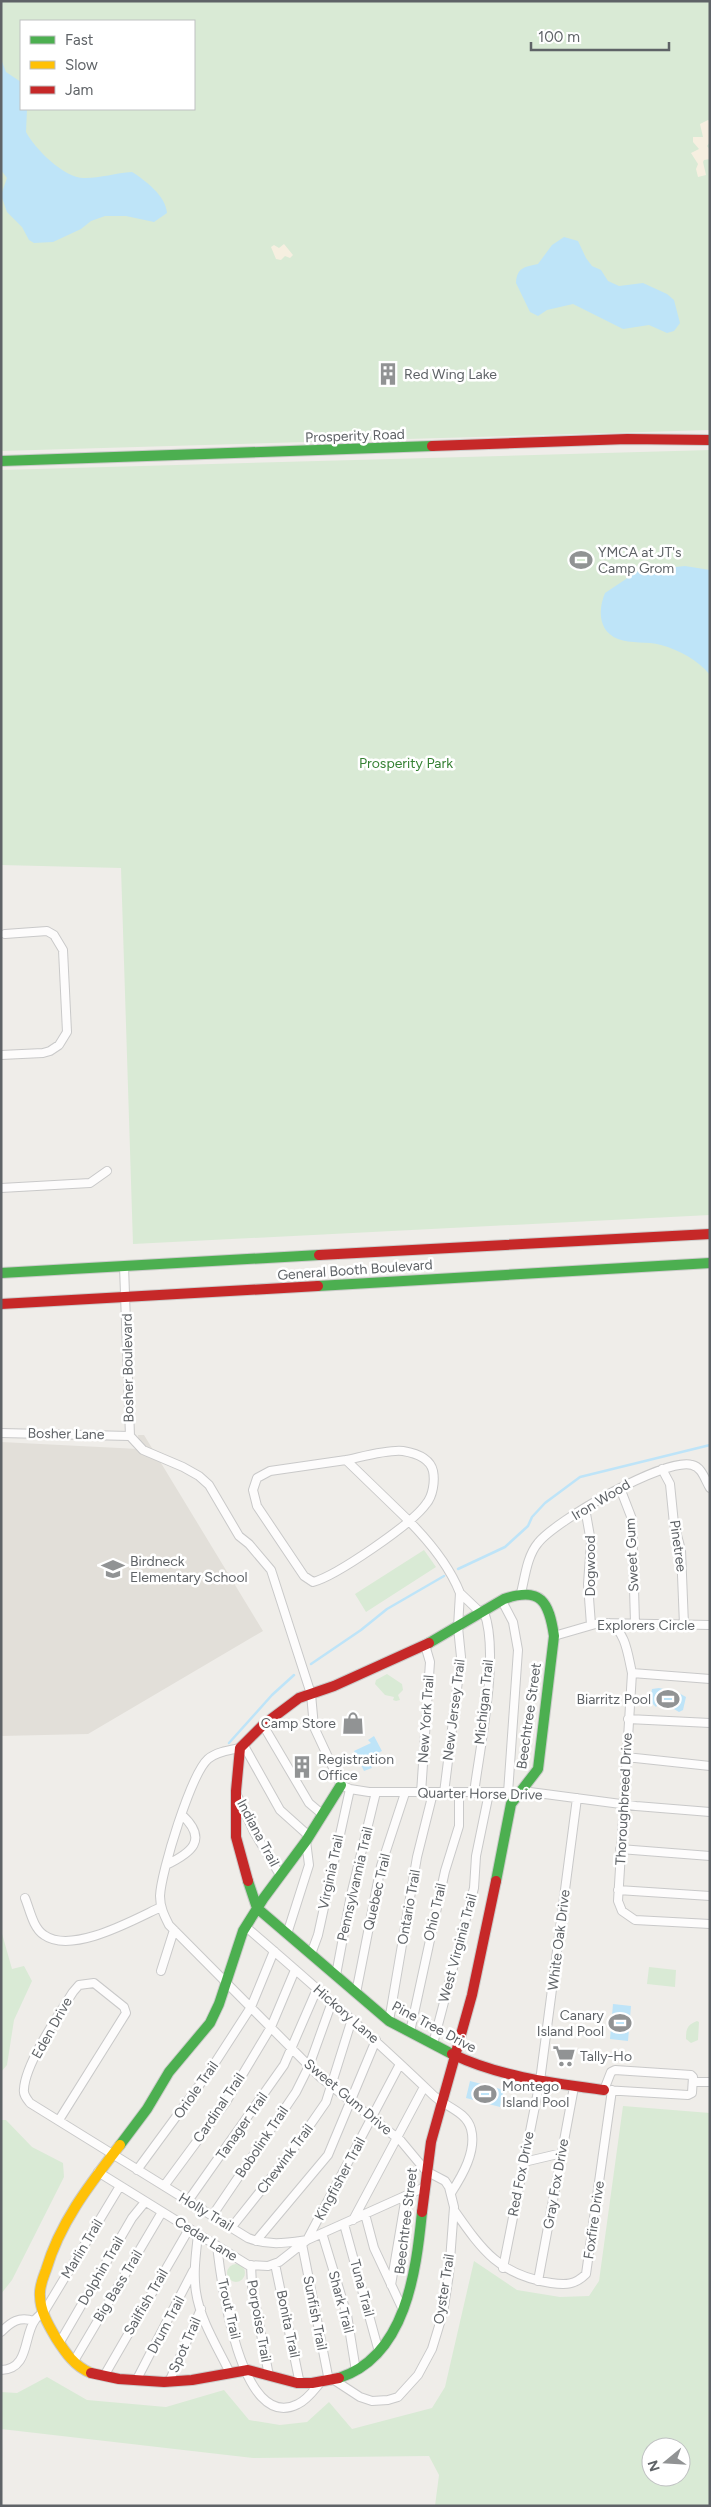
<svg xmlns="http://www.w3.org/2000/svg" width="711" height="2507" viewBox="0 0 711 2507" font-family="Figtree,sans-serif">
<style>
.education{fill:#e2dfd9}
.green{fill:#d9ead5;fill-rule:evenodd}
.sand{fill:#f6efe0}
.water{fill:#bee4f8}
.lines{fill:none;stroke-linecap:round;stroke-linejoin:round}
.stream{stroke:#bee4f8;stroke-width:2.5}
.street-casing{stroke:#c9c9c9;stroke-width:10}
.fast-casing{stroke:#cbcbca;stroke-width:12}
.slow-casing{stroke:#cbcbca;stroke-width:12}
.jam-casing{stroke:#cbcbca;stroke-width:12}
.street{stroke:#fdfcfc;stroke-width:8}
.fast{stroke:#4caf50;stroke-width:10}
.slow{stroke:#ffc107;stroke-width:10}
.jam{stroke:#c62828;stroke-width:10}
.labels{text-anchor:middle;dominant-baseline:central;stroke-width:5;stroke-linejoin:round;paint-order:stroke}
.poi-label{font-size:14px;fill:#5f6367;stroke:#fff;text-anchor:start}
.street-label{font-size:14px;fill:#5f6367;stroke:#fff}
.park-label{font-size:14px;fill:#368134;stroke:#fff}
</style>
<rect width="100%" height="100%" fill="#efede9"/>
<path class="education" d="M138,1435H144L263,1631L88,1734L1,1736V1442L139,1449Z"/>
<path class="green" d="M1,1H710V430L1,451ZM21,21H194V109H21Z
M710,450V1215L133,1244L121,868L1,865V470Z
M424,1550L436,1567L366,1612L355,1594Z
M387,1674L402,1684L403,1690L398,1695L400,1700L396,1701L393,1700L394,1697L385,1695L375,1684L376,1680Z
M1,1930L12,1969L24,1966L32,1981L14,2020L7,2065L1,2072Z
M649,1967L676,1970L675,1987L647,1984Z
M697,2021L699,2022L698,2040L691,2043L686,2039C686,2029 687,2025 697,2021Z
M623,2106L710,2113V2506H435L439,2475L429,2456L253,2458L1,2429V2392L17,2393L47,2377L87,2400L166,2407L224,2390L249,2420L280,2425L307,2422L329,2402L352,2429L432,2408L445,2387L474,2261L517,2290L560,2297L589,2296L599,2281ZM651,2447H681V2477H651Z
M1,2120H6L32,2147L63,2163L64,2177L12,2280L1,2294Z
M227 2273a9 9 0 1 1 18 0a9 9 0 1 1-18 0Z"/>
<path class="sand" d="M708,120L710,121V142L707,146L710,150V159L704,160L703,162L706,175L698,177L696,169L698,164L691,153L699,149L693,142V137H703L700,124Z
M284,244L293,255L290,258L285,256L281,260L276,259L271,247L274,245L279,248Z"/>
<path class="water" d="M1,59L6,72L21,82V109H27L26,132C35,149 65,179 85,178C101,178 116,173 132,172C145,180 166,196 167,213L154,222L126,216H105L91,221L81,229L53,242L34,243L29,240L22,227L7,212L1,195L7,178L1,170Z
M564,237L578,241L586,258L592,266L601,270L608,281L619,286L643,283L667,294L674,300L680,323L674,331L667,333L649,325L623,329L573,304L547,310L538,316L530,312L516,283C517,267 525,267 538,264L552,245Z
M685,566L710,570V675C698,660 679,650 661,645C647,641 631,644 618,639C598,631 598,610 605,593L638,571Z
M659,1688L677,1692L686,1697L683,1710L679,1712L669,1706L659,1703L656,1707L650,1701L652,1689Z
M374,1736L382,1751L367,1758L372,1768L364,1771L354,1751L371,1743L368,1740Z
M613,2004L631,2006L628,2041L610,2039Z
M470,2081L504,2090L500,2107L466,2098Z"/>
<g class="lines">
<path class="stream" d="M458,1569L505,1547L528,1526L532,1517L545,1503L580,1477L710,1445
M311,1664L361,1630L387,1609L444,1576
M229,1743L272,1695L294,1675"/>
<defs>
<path id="street" d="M1,1055L43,1053L50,1051L59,1045L67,1032L63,950L54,935L47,931L5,934
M1,1188L90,1183L107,1171
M124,1266L130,1436L143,1450L183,1467L199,1476L209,1485L239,1536L249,1544L271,1570L311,1694L314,1727L341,1785L350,1789L369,1792H530L636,1806L710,1812
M1,1433L130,1436
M346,1460C361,1457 389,1449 403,1451C415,1453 430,1458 433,1471C435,1481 433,1496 426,1504C412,1524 336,1576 313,1582L304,1576L257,1506L253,1490L257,1478L270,1471L346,1460L407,1519C428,1540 449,1565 460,1593
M662,1469L670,1484L674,1524L681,1550L684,1625
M620,1488L632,1519L635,1623
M585,1508L591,1542L588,1584L591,1625
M521,1593C525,1577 527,1556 538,1543C555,1521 665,1457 692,1465C702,1467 705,1480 710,1488
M502,1601L513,1622L518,1650L508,1793
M609,1623C626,1631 628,1656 632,1673
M554,1636L599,1623L710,1625
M710,1679L632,1673L618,1901L622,1911L635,1920L710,1924
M628,1719L710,1723
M263,1725L309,1803L322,1814
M243,1744L280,1810L309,1836
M240,1748C230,1750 216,1752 208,1759C191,1774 161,1872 160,1896C160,1907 164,1915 169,1925L320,2077L401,2141L426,2171L445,2181L449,2187L454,2207L449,2274L443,2313L432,2349L418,2375L398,2397L388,2400L372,2401L360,2397L334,2380
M626,1757L710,1766
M421,1793L430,1662L425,1645
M444,1793L461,1657L458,1627L460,1593L481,1613
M474,1793C480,1746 500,1654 484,1612
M237,1795L254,1832L280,1875
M620,1849L710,1856
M166,1865C191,1853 209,1840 182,1815
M618,1890L710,1896
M25,1898C30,1910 33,1928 44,1935C72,1955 135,1919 161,1907
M246,1927C310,1982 373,2037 433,2095C445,2107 466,2111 471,2129C477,2151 462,2176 451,2193
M287,1934L309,1865L306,1841
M311,1954L318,1935L350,1789
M161,1971L174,1930
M336,1975L351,1895L376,1792
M356,1993L381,1866L405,1793
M389,2021L417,1857L433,1793
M410,2032L445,1871L459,1826V1793
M433,2044L474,1888L476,1856L489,1793
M615,2070L691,2075L693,2077L692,2093L688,2095L604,2090L611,2072Z
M693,2082H710
M59,2120L126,2013L124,2007L94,1983L79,1985L73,1992C59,2014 25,2064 24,2089C23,2094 26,2098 30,2103L248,2238C269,2246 286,2243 307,2240L400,2064
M524,2162L562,2153
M137,2170L209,2072L251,2007L274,1951
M98,2172L248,2265L268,2266L279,2262L307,2240L425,2187
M164,2186L226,2102L271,2027L295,1970
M188,2201L284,2065L317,1989
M454,2210C482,2250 499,2275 551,2283C566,2285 575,2285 586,2274L612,2090
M365,2214L374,2248L403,2310
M212,2216L296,2092L309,2066L332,2002
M353,2220L424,2087
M344,2224L379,2352
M231,2228L290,2154L326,2102L352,2019
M322,2233L347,2315L356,2371
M198,2234C196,2254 193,2273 196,2292C200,2320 218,2348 230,2373
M256,2241L328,2155L376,2040
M302,2244L329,2381
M217,2246C221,2280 240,2434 298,2404C307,2400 314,2390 320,2383
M275,2264L300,2384
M251,2265L252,2286L269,2376
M503,2268L540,2081L577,1798
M538,2281L574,2087
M391,2285L406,2196
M1,2332C11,2322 19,2316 34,2321
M60,2342L132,2218L145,2202
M74,2361L162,2212
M1,2370C30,2369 23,2336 35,2320C37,2317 41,2314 44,2312L120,2186
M104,2376L189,2229
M137,2379L193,2271
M169,2382L201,2309"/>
<path id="fast" d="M1,461L432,446
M1,1273L319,1255
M318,1286L710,1263
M429,1643L504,1599C541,1586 549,1602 554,1636L538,1769L511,1804L496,1881
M248,1881L257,1908L389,2021L452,2054
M120,2145L147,2109L169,2072L210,2023L219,2004L243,1931L263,1899L306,1841L341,1785
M339,2378C406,2356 416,2272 422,2212"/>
<path id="slow" d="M91,2373C75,2367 65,2352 56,2338C49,2326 40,2311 40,2296C39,2287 43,2278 46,2270C60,2222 90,2184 120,2145"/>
<path id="jam" d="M432,446L627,439L710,440
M319,1255L710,1234
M1,1304L318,1286
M248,1881L236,1837V1791L240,1748L263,1725L299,1698L334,1686L429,1643
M452,2054C500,2077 552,2083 604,2090
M422,2212L431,2142L472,1995L496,1881
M91,2373L119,2379L164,2382L192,2380L248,2370L297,2383H312L339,2378"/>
</defs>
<use href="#street" class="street-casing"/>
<use href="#fast" class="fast-casing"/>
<use href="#slow" class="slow-casing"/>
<use href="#jam" class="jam-casing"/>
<use href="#street" class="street"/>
<use href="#fast" class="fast"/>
<use href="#slow" class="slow"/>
<use href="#jam" class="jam"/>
</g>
<defs>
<symbol id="building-bare" viewBox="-9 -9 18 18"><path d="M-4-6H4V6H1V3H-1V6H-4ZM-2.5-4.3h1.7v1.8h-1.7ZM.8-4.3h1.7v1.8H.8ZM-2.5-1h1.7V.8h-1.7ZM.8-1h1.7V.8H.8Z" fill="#919394" stroke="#fff" stroke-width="2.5" paint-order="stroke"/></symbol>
<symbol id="stadium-bare" viewBox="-9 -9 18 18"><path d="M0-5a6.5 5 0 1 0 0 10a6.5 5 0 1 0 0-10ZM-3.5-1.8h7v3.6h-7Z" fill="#919394" stroke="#fff" stroke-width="2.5" paint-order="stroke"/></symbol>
<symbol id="school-bare" viewBox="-9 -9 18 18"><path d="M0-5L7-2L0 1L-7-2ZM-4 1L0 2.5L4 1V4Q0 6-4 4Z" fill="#919394" stroke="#fff" stroke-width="2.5" paint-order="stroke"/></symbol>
<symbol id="shop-bare" viewBox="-9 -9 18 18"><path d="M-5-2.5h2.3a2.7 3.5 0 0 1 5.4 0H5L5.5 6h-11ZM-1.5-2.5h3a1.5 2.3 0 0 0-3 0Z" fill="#919394" stroke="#fff" stroke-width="2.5" paint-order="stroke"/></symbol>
<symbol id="supermarket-bare" viewBox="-9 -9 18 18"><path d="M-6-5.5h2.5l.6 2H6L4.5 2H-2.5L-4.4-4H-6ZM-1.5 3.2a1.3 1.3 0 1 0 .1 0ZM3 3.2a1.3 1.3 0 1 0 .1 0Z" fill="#919394" stroke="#fff" stroke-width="2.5" paint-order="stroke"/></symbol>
</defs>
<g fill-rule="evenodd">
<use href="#building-bare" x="372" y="358" width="32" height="32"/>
<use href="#stadium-bare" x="565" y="544" width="32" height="32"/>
<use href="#school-bare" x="97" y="1553" width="32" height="32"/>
<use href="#stadium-bare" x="652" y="1683" width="32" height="32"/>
<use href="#shop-bare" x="337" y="1707" width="32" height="32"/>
<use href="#building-bare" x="286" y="1751" width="32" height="32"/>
<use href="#stadium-bare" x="604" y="2007" width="32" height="32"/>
<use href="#supermarket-bare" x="548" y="2040" width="32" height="32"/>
<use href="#stadium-bare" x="469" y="2078" width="32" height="32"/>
</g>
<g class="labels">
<g class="poi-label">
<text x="404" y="374">Red Wing Lake</text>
<text x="598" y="552">YMCA at JT's<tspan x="598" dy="16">Camp Grom</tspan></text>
<text x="130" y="1561">Birdneck<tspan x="130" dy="16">Elementary School</tspan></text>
<text x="651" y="1699" text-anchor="end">Biarritz Pool</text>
<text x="336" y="1723" text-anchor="end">Camp Store</text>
<text x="318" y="1759">Registration<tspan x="318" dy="16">Office</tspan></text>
<text x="604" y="2015" text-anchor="end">Canary<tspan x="604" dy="16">Island Pool</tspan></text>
<text x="580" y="2056">Tally-Ho</text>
<text x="502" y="2086">Montego<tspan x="502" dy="16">Island Pool</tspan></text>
</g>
<g class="street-label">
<text transform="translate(355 436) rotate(-2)">Prosperity Road</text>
<text transform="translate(355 1270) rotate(-4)">General Booth Boulevard</text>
<text transform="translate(128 1368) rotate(-91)">Bosher Boulevard</text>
<text transform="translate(66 1434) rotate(1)">Bosher Lane</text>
<text transform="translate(601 1500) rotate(-31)">Iron Wood</text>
<text transform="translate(678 1546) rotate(82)">Pinetree</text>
<text transform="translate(632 1555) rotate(-93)">Sweet Gum</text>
<text transform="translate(590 1566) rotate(-90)">Dogwood</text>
<text x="646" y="1625">Explorers Circle</text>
<text transform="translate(484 1702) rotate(-84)">Michigan Trail</text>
<text transform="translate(454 1710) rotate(-83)">New Jersey Trail</text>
<text transform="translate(529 1716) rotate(-82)">Beechtree Street</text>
<text transform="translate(426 1719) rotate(-86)">New York Trail</text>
<text transform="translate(480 1794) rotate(1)">Quarter Horse Drive</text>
<text transform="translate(624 1799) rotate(-87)">Thoroughbreed Drive</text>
<text transform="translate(258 1833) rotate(62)">Indiana Trail</text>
<text transform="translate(331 1872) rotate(-78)">Virginia Trail</text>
<text transform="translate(355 1884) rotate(-77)">Pennsylvannia Trail</text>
<text transform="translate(377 1892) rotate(-77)">Quebec Trail</text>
<text transform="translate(409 1907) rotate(-80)">Ontario Trail</text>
<text transform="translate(435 1912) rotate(-77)">Ohio Trail</text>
<text transform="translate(559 1940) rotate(-83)">White Oak Drive</text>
<text transform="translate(458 1948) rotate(-75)">West Virginia Trail</text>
<text transform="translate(346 2014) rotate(41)">Hickory Lane</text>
<text transform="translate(434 2027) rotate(28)">Pine Tree Drive</text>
<text transform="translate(52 2028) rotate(-61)">Eden Drive</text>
<text transform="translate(196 2090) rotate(-55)">Oriole Trail</text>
<text transform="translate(348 2097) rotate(40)">Sweet Gum Drive</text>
<text transform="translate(219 2108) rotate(-56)">Cardinal Trail</text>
<text transform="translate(242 2126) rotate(-55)">Tanager Trail</text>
<text transform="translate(262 2142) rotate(-56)">Bobolink Trail</text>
<text transform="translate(285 2159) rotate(-53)">Chewink Trail</text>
<text transform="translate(521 2174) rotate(-79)">Red Fox Drive</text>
<text transform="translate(340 2179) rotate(-62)">Kingfisher Trail</text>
<text transform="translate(556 2184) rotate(-80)">Gray Fox Drive</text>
<text transform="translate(206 2212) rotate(31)">Holly Trail</text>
<text transform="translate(594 2220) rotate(-82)">Foxfire Drive</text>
<text transform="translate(406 2221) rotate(-83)">Beechtree Street</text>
<text transform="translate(206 2239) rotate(32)">Cedar Lane</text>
<text transform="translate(82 2249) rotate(-59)">Marlin Trail</text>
<text transform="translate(101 2271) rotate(-60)">Dolphin Trail</text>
<text transform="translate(118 2286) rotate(-59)">Big Bass Trail</text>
<text transform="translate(362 2288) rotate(75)">Tuna Trail</text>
<text transform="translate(444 2289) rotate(-81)">Oyster Trail</text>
<text transform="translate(146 2302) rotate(-60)">Sailfish Trail</text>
<text transform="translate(341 2302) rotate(75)">Shark Trail</text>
<text transform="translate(229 2309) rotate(77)">Trout Trail</text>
<text transform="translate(315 2313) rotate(79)">Sunfish Trail</text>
<text transform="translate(259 2321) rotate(80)">Porpoise Trail</text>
<text transform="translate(288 2324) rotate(78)">Bonita Trail</text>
<text transform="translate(166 2325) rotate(-62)">Drum Trail</text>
<text transform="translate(185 2345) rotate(-66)">Spot Trail</text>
</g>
<g class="park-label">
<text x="406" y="763">Prosperity Park</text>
</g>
</g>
<rect width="711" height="2507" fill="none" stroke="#5f6367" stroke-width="5"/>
<rect x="20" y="20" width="175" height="90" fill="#ffffff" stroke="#bfc1c2"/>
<rect x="30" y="36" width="25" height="8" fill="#4caf50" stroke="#bfc1c2"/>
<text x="65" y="45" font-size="15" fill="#5f6367">Fast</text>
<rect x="30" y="61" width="25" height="8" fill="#ffc107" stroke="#bfc1c2"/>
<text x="65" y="70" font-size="15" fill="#5f6367">Slow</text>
<rect x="30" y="86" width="25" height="8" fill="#c62828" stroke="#bfc1c2"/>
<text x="65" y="95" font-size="15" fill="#5f6367">Jam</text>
<g transform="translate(666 2462) rotate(252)"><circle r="24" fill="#ffffff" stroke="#bfc1c2"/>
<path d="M0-4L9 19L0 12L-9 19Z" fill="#919394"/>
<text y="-8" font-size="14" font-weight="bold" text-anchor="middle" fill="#5f6367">N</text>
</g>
<path d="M531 42v8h138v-8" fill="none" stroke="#5f6367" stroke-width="2.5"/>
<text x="538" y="42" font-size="15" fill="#5f6367" stroke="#ffffff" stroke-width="4" paint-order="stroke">100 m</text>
</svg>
